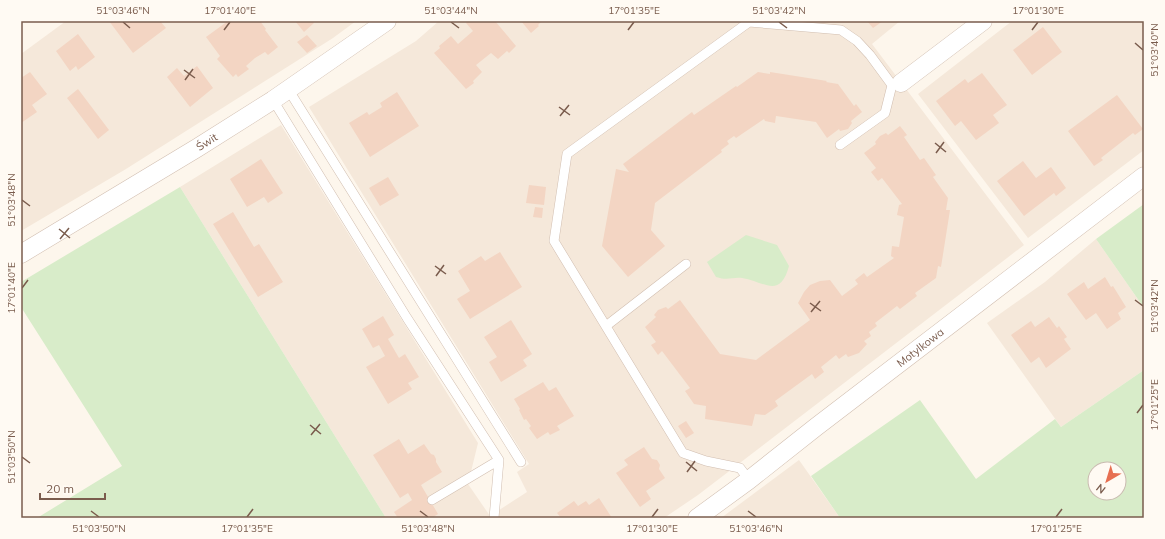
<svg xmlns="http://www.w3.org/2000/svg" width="1165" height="539" viewBox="0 0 1165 539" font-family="Mulish,sans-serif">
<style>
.residential{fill:#f5e8da}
.green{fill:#d8ecc9;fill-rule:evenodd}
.building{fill:#f3d5c3}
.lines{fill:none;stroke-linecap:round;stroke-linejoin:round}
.service-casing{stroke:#d1beb0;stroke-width:10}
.minor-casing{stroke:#d1beb0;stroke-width:19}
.service{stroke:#fff;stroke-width:9}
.minor{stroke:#fff;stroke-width:18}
.ticks{fill:none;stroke:#7a5c4d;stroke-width:1.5}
.labels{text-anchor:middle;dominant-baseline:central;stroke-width:3.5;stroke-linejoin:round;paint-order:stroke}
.street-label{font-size:11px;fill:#7a5c4d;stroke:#fffaf3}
.neatline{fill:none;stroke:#7a5c4d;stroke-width:1.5}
.ticks-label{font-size:10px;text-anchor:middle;fill:#7a5c4d}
</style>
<rect width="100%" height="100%" fill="#fdf6ec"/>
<path class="residential" d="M66,21H356L333,38L126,169L21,231V54Z
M439,21H900L872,44L1024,245L698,495L664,518H386L180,187L281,125L478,443L468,484L490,516L527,492L517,472L529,464L309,107L416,41Z
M1012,21H1144V150L1028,238L918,94Z
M1096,239L1144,308V370L1061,427L987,323L1045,282Z
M799,460L840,518H721Z"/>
<path class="green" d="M180,187L386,518H37L122,466L21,307V282Z
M1144,204V308L1096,239Z
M746,235L777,245L789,266C780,299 765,282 742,278C732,277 728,281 716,277L707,262Z
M1144,370V518H840L811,476L920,400L976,479L1055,419L1061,427ZM1095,469H1119V493H1095Z"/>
<path class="building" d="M109,21H160L166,28L133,53Z
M228,21H260L266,29L265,30L278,47L268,55L265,52L255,58L246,66L249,69L238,77L236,74L233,77L217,59L220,56L206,37Z
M295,21H312L314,23L304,32Z
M468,21H495L516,46L509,53L507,51L498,59L491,53L476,65L482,72L473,81L474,83L466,89L434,53L440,48L439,46L451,36L458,44L473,31L466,23Z
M521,21H542L538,25L539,26L531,33Z
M867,21H883L873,28Z
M1043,27L1062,52L1032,75L1013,50Z
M78,34L95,57L78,70L76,66L70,71L56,51Z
M307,35L317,46L307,53L297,42Z
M197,66L213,88L190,107L167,77L177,68L184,76Z
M30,72L47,94L32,105L37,112L21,123V78Z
M758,72L770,74V72L827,81L826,82L838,84L854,106L856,104L862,112L851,121L852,123L848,129L840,131L839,129L827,138L816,122L776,116L775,123L765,121L764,119L736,138L734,136L727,141L729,144L721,150L722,152L655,203L651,230L665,246L628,277L602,246L616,169L629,172L623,164L692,112L694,115L736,86L737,87Z
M982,73L1007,105L993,115L999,123L976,140L961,121L955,126L936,101L965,79L968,83Z
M78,89L109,130L98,139L67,98Z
M397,92L419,126L370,157L349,123L367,112L369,115L382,107L380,103Z
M1117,95L1143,129L1135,135L1133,133L1101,158L1103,160L1094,166L1068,131Z
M900,126L907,135L904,137L920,160L924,158L936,175L933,177L948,198L946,210H950L941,267L938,266L936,278L915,293L917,296L900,309L897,306L875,323L877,326L869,332L871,336L864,341L867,344L859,353L848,357L846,354L839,359L836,355L821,367L824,372L815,379L812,374L775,401L778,406L765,415L755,414L752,426L705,419L706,406L694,404L685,391L690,388L662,351L658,355L651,345L656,342L645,327L656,317L654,315L658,310L666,307L668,309L680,300L720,354L756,360L810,320L798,303L804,292L810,285L820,281L830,280L842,296L858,284L855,280L864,273L867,277L894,258L891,256L892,246L899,247L904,217L897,215L899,205L902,204L882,178L878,181L871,172L876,168L864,153L876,144L875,142L880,136L886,133L888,135Z
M261,159L283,193L268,203L264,197L247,207L230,179Z
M1023,161L1036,178L1051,167L1066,188L1056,196L1054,193L1024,216L997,181Z
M388,177L399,195L380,206L369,188Z
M529,185L546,187L544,205L526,203Z
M535,207L543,208L542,218L533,217Z
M233,212L254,247L259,244L283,282L258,297L213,224Z
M500,252L522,287L470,319L457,299L470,291L458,271L481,256L485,261Z
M1105,277L1111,287L1113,286L1126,307L1118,313L1121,319L1107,329L1096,313L1086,320L1067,294L1084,282L1088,289Z
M383,316L394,335L388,339L399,358L405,354L419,377L408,383L412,389L388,404L366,367L385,356L379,345L373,348L362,329Z
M1049,317L1057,328L1059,326L1067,337L1064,339L1071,349L1046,368L1039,357L1031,363L1011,335L1031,321L1035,327Z
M511,320L532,354L523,360L527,366L501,382L489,362L497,357L484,337Z
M543,382L549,391L556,387L574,416L557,426L560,430L550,435L548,432L537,439L529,428L531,426L526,419L524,420L519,410L520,409L514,399Z
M686,421L694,433L686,438L678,426Z
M399,439L408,454L424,444L431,454L434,455L436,459V462L442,472L421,485L438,514L432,518H398L394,512L412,500L408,493L400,498L373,455Z
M644,447L652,459L657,460L660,465L659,469L665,478L646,491L651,499L640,507L616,473L628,465L624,460Z
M599,498L612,518H561L557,513L574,501L578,506L586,501L589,505Z"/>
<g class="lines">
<defs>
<path id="service" d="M288,89L521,462
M273,100L407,318L499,460
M840,145L885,113L892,85
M606,326L686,264
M749,480L740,468L706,461L683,453L554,241L567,154L749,22L841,30L857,41L870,55L892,85L901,83
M432,500L499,460L494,518"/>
<g id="minor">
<path d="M901,83L983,21"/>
<path id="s1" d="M21,254L197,148L273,100L387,21"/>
<path id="s2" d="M697,518L749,480L816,427L1144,176"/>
</g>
</defs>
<use href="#service" class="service-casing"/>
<use href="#minor" class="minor-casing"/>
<use href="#service" class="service"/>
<use href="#minor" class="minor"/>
</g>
<path class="ticks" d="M123,22L130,28M451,22L459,28M779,22L787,28M224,30L230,22M628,30L634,22M1032,30L1038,22M1135,43L1143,50M184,70L195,78M185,80L193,69M559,107L570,115M560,116L569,105M935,143L946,152M936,153L944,142M22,200L30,206M59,229L70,238M60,239L69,228M435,266L446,274M436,276L444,265M22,288L28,280M1135,300L1143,306M810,303L821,311M811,312L820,301M1137,413L1143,405M310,425L321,434M311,435L320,424M22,457L30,463M686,462L697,471M687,472L695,461M91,511L99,517M420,511L428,517M748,511L756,517M247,517L253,509M652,517L658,509M1056,517L1062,509"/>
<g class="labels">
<g class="street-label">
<text stroke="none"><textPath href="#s1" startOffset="217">Świt</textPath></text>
<text stroke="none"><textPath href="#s2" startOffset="281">Motylkowa</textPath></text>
</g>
</g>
<rect width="1165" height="539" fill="none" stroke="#fffaf3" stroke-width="44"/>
<g transform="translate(1107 481) rotate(218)"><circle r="19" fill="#fffaf3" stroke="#cabbb1"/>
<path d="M0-3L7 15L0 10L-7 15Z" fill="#e76f51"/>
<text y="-6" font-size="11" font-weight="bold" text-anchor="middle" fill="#7a5c4d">N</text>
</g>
<path d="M40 493v6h65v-6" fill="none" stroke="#7a5c4d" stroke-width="2"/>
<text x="46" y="493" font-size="12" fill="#7a5c4d" stroke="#fffaf3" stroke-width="3" paint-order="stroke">20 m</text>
<rect x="22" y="22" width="1121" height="495" class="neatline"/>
<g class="ticks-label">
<text x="123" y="14">51°03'46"N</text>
<text x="230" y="14">17°01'40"E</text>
<text x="451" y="14">51°03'44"N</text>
<text x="634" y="14">17°01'35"E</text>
<text x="779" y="14">51°03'42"N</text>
<text x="1038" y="14">17°01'30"E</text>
<text transform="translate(1154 50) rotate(-90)" y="4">51°03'40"N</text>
<text transform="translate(11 200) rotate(-90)" y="4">51°03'48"N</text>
<text transform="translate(11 288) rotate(-90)" y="4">17°01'40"E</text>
<text transform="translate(1154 306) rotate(-90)" y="4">51°03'42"N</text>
<text transform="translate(1154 405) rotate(-90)" y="4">17°01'25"E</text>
<text transform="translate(11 457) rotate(-90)" y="4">51°03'50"N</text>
<text x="99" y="532">51°03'50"N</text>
<text x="247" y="532">17°01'35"E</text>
<text x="428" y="532">51°03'48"N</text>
<text x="652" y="532">17°01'30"E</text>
<text x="756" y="532">51°03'46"N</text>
<text x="1056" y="532">17°01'25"E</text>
</g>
</svg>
